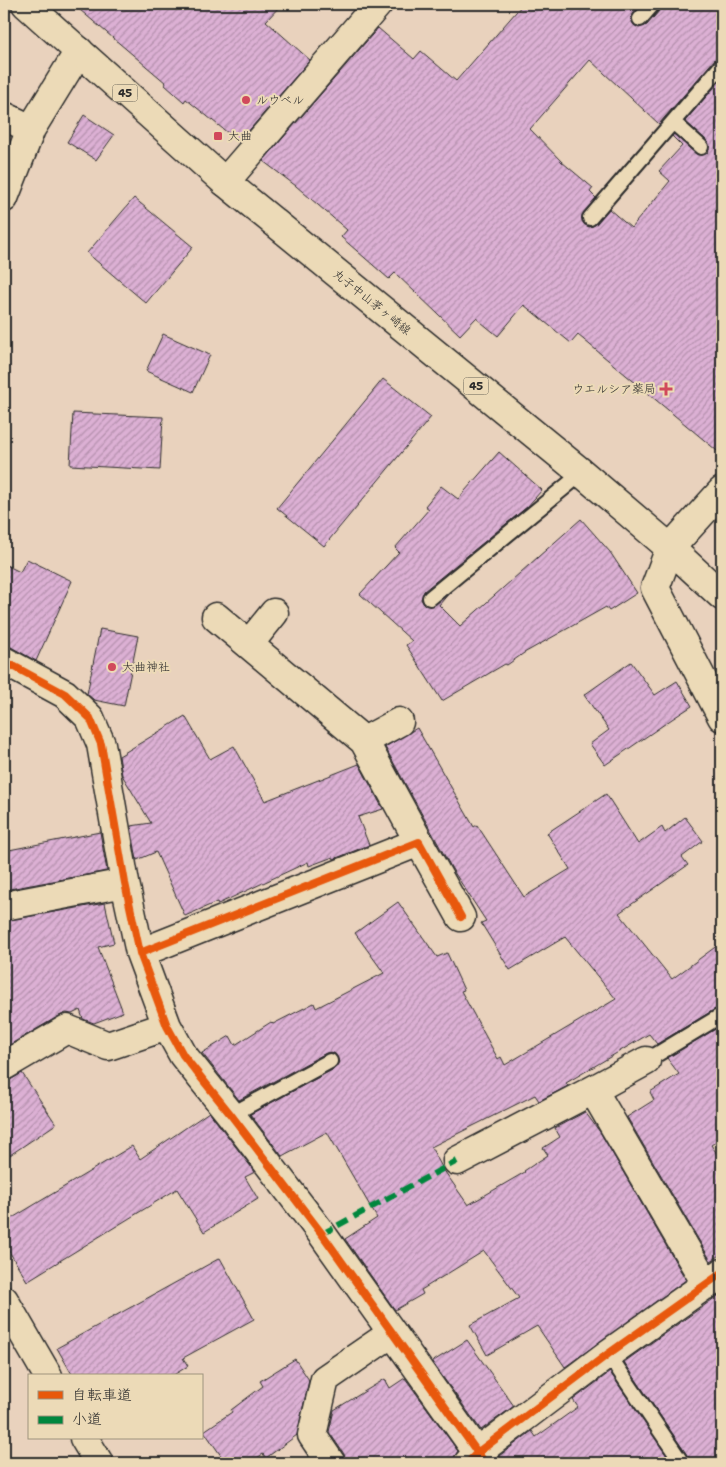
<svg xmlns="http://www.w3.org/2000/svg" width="726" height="1467" viewBox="0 0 726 1467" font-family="'Shantell Sans','Klee One',sans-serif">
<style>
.building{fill:url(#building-hatch);stroke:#2b2b2b}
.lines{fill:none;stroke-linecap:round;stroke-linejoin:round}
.lane-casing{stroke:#2b2b2b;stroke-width:18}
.street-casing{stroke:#2b2b2b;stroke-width:31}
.primary-casing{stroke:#2b2b2b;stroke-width:31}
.lane{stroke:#ecdab7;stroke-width:14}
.street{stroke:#ecdab7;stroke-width:28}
.primary{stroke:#ecdab7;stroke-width:28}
.quiet{stroke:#00873e;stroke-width:6;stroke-dasharray:12 6;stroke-linecap:butt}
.cycleway-casing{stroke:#ecdab7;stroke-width:11}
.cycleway{stroke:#e8590c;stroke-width:8}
.poi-dot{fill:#d1495b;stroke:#ecdab7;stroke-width:2}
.labels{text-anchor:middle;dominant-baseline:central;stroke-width:4;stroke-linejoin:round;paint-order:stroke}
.shield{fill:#ecdab7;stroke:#656055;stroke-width:1}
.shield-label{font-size:11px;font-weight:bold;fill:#2b2b2b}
.poi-label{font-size:12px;fill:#2b2b2b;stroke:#ecdab7;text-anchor:start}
.street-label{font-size:12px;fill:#2b2b2b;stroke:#ecdab7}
</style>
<defs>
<pattern id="building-hatch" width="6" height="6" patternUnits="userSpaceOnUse" patternTransform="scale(1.25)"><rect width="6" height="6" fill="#dcb0d4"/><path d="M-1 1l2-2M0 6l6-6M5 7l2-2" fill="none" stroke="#b38fac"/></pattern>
</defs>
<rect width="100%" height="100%" fill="#e9d2bd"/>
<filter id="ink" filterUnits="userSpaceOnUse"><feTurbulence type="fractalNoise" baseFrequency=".02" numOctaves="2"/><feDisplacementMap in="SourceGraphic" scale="10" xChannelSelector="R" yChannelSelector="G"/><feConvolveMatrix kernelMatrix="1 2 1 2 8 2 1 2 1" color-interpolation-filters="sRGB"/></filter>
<g filter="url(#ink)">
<path class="building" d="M73,4H282L266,21L310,60L239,142L186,99L184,102L165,85L166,83Z
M523,4H642L631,18L634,25L639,28L647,25L660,10L662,4H722V56L715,59L659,124L590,60L530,129L562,162L593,188L590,192L596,198L582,216L584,224L589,227L593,226L609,209L631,228L670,181L659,171L682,146L672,136L674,134L696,154L703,155L708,152L709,145L707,141L685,121L722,78V455L578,335L571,343L524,305L498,336L476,318L460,335L395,273L389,279L341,237L347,230L296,186L263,161L378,28L414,59L421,51L456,81Z
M84,115L114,135L96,160L67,142Z
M134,198L193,247L146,303L87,253Z
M163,334L210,355L193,392L146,371Z
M383,379L431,417L324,546L277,508Z
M73,413L163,417L160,470L70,465Z
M499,452L542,490L527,507L424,591L421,599L424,604L432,606L450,592L439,605L460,626L581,519L610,552L637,593L609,611L606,607L524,653L507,665L505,664L442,701L406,645L412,641L360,594L399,552L395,548L429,509L425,506L441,486L458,499Z
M27,559L72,581L36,661L11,647L4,645V564L20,572Z
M100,629L138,636L124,706L94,700L87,694Z
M631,662L655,695L677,681L692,706L672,719L605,765L590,744L609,730L584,695Z
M185,716L210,759L234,746L265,801L359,764L383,809L358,817L369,845L334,859L333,857L309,866L308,862L218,904L217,902L185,916L156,852L137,860L131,826L151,823L122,775L119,756Z
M417,728L474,827L477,825L524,897L570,869L547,833L606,794L638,844L662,827L665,833L685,817L703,841L682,857L688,865L619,913L672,979L722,942V1006L717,1008L657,1044L649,1034L566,1083L568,1086L539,1101L535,1095L431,1147L443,1169L468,1205L525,1172L524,1171L548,1155L543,1148L560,1137L555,1128L585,1112L600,1132L686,1280L565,1367L537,1326L487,1355L470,1325L519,1298L484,1251L421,1290L423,1294L395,1310L345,1239L377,1218L327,1132L282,1156L250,1114L334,1069L339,1062L335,1054L331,1052L326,1053L239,1100L202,1053L230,1036L235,1045L271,1022L273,1024L314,1003L316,1008L384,973L355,933L398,902L437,957L447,953L464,990L461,991L498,1059L501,1057L505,1065L616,999L565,937L510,970L481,923L486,921L452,869L385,747Z
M100,832L107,871L4,890V851Z
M105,903L114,943L98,947L123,1012L94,1023L83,1019L80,1010L72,1014L66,1013L59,1016L4,1048V921Z
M722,1025V1138L711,1145L722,1161V1254L711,1261L627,1117L654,1100L650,1092L679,1074L667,1058Z
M22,1073L56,1124L4,1159V1082L12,1079Z
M209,1112L255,1172L245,1177L258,1199L204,1232L177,1189L27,1281L4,1243V1223L132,1146L140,1159Z
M220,1258L254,1319L183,1358L188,1366L172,1376H73L57,1348Z
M719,1295L722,1300V1463H691L689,1458L624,1362Z
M467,1340L514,1406L481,1430L432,1362Z
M295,1359L309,1380L297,1435L266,1458L263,1454L249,1463H226L204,1431L232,1412L231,1410L263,1386L260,1381Z
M610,1372L672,1463H500L499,1456L532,1431L536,1437L578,1407L573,1400Z
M405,1378L458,1451L453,1459V1463H346L344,1454L329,1432L334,1410L385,1379L390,1388Z"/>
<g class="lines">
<defs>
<path id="lane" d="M640,19L653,4
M673,122L701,147
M590,218L722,65
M430,598L582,473
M646,1061L722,1015
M231,1115L330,1061
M608,1354L682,1463"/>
<path id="street" d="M4,116L31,129
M225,182L378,4
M4,198L31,129L79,51
M722,491L670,548L655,588L722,717
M216,617L364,741L419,842
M249,644L274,613
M4,661L65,694L90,718L101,744L125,883L140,953L167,1026L183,1055L231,1115L322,1234L485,1463
M364,741L399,722
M4,906L125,883
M140,953L419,842L461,917
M4,1066L67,1029L108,1046L167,1026
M593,1090L707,1285
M457,1161L593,1090L646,1061
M4,1300L48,1376
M84,1438L99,1463
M331,1463L312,1435L325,1379L392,1333
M468,1463L477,1453L608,1354L722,1273"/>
<path id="primary" d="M26,4L225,182L582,473L670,548L722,596"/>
</defs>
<use href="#lane" class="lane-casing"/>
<use href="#street" class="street-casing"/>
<use href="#primary" class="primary-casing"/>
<use href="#lane" class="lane"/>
<use href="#street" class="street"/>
<use href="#primary" class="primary"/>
<path class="quiet" d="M322,1234L457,1161"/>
<defs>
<path id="cycleway" d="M4,661L65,694L90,718L101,744L125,883L140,953L167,1026L183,1055L231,1115L322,1234L485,1463
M140,953L419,842L461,917
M468,1463L477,1453L608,1354L722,1273"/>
</defs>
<use href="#cycleway" class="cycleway-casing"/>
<use href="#cycleway" class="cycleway"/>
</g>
</g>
<g class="poi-dot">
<circle cx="246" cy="100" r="5"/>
<rect x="213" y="131" width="10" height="10" rx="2.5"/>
<path d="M663.5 381.5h5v5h5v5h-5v5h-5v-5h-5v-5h5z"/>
<circle cx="112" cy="667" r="5"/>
</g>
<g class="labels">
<g class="shield">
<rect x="112.5" y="84.5" width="25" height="17" rx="4"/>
<rect x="463.5" y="377.5" width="25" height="17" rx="4"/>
</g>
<g class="shield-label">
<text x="125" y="93">45</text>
<text x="476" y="386">45</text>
</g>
<g class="poi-label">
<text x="256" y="100">ルウベル</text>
<text x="228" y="136">大曲</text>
<text x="656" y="389" text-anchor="end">ウエルシア薬局</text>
<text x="122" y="667">大曲神社</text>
</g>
<g class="street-label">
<text transform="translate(372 302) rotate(39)">丸子中山茅ヶ崎線</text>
</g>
</g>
<rect width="726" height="1467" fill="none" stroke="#ecdab7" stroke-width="20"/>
<rect x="10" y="10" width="706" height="1447" fill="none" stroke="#2b2b2b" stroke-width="2" filter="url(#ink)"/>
<rect x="28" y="1374" width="175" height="65" fill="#ecdab7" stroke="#9f947f"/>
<rect x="38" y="1391" width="25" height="8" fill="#e8590c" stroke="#9f947f"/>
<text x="72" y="1400" font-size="15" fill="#2b2b2b">自転車道</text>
<rect x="38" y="1416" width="25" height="8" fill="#00873e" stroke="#9f947f"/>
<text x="72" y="1424" font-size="15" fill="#2b2b2b">小道</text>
</svg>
